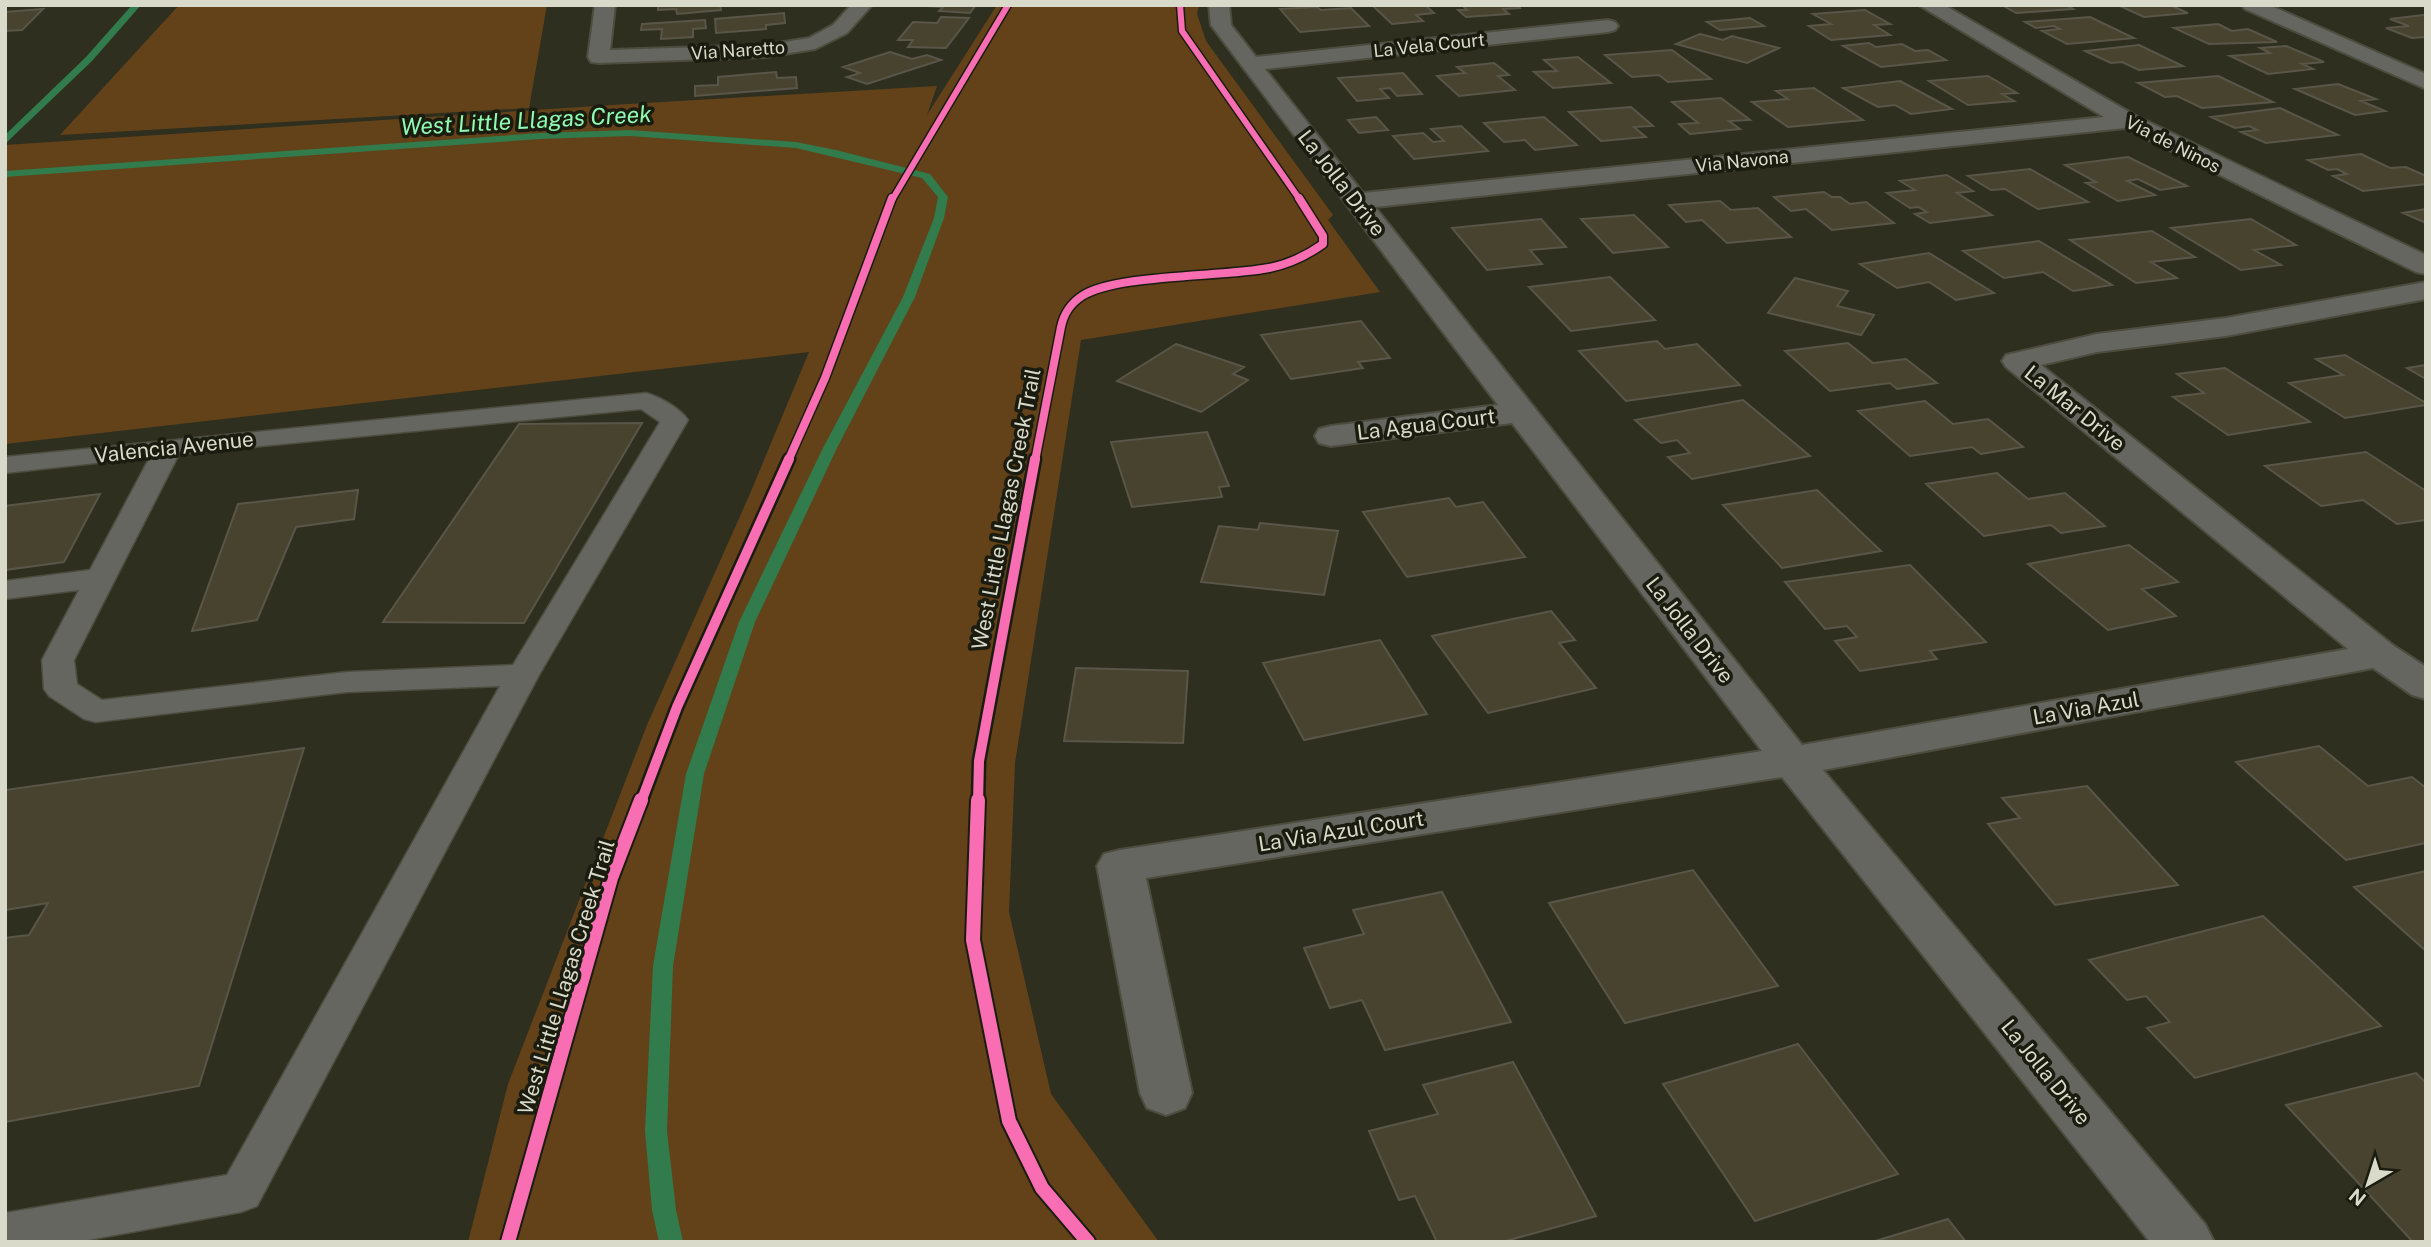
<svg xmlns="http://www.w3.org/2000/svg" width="2431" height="1247" viewBox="0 0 2431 1247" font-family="'Public Sans',sans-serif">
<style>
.green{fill:#63421a}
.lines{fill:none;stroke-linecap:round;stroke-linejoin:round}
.stream{fill:#317b4c;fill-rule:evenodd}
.building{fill:#48432e;stroke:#595649;stroke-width:2}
.service-casing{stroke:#4c4c3f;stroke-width:3}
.minor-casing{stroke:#4c4c3f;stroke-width:4}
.service{fill:#656660;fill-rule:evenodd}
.minor{fill:#656660;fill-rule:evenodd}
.cycleway-far3-casing{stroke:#1b1c10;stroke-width:9}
.cycleway-far2-casing{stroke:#1b1c10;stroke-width:11}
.cycleway-far1-casing{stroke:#1b1c10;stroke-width:15}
.cycleway-casing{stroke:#1b1c10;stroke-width:18}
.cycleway-far3{stroke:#f96db3;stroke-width:6}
.cycleway-far2{stroke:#f96db3;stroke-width:8}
.cycleway-far1{stroke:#f96db3;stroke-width:10}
.cycleway{stroke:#f96db3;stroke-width:14}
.labels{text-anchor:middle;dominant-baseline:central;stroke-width:7;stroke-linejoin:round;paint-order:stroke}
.far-street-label{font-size:18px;fill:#d9dac9;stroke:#1b1c10}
.street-label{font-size:21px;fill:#d9dac9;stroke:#1b1c10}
.water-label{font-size:23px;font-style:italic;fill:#8efab2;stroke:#1b1c10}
</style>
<rect width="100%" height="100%" fill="#2f2f1f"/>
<path class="green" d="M179,5H547L529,108L60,135Z
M997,5H1199L1197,14L1206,41L1333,215L1328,220L1380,292L1081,340L1015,763L1009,912L1051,1094L1159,1242H468L508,1084L647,725L749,496L809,352L5,444V145L612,105L937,86L927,115Z"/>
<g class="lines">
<path class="stream" d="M132,5H141L92,61L5,144V135L86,57Z
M630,130L796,142L836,150L930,174L948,197L944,218L915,297L837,448L755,622L704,774L673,966L667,1131L676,1210L683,1242H659L652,1210L645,1131L653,966L686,774L739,622L823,448L903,297L934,218L938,197L922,178L796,148L630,136L540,139L5,177V171L540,133Z"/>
</g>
<path class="building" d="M658,5H720L721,10L677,14L676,9L658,10Z
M976,5L970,13L939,11L943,7L926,6Z
M1372,5H1425L1434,13L1416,15L1423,21L1392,24Z
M1462,5H1518L1520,8L1503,9L1509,14L1466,17L1458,10H1467Z
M2002,5H2066L2073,9L2016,13Z
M2118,5H2181L2172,6L2188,13L2144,17Z
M1317,7L1321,10L1351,8L1369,26L1300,32L1280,9Z
M43,9L22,30L5,31V12Z
M1865,10L1890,24L1874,25L1890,35L1831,40L1809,26L1831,24L1813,14Z
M784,13L785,23L766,25V29L716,33L715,19Z
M2423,15L2426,16V37L2412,38L2386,28L2409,26L2390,19Z
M941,17L969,18L946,48L908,47L913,40H898L913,22L937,23Z
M2090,17L2134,38L2067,44L2042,31L2060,29L2054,26L2036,28L2025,22Z
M1750,18L1764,26L1720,30L1707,22Z
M705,20L706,28L693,29V37L661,39L662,29L641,30L642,24Z
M2218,24L2232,31L2248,29L2277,42L2209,44L2174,28Z
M1700,34L1723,40L1732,36L1779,48L1747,63L1676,44Z
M1869,43L1876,47L1902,44L1915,51L1928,50L1946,60L1881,67L1843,46Z
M2139,45L2183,66L2139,70L2122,62L2111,63L2085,51Z
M2286,46L2324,62L2302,64L2313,69L2268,74L2230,56L2270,53L2260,48Z
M1672,50L1711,79L1668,82L1659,75L1632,77L1605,55Z
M890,52L912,59L927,55L941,60L867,84L847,77L860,73L843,67Z
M1578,57L1611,83L1553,88L1534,72L1557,71L1544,60Z
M1494,63L1509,75L1498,76L1515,90L1459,96L1437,76L1465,73L1457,67Z
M776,72L777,78L796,77L797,88L695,96V86L718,85V77Z
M1403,73L1422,94L1397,96L1390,88L1380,89L1389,98L1357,101L1338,78Z
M1988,76L2017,93L2002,94L2014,101L1968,105L1929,81Z
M2218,76L2273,102L2202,108L2177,96L2165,97L2138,83Z
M1900,81L1952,109L1911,114L1895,105L1878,107L1843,88Z
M2338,84L2376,99L2361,101L2385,111L2355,115L2295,89Z
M1814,88L1863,120L1788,127L1752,102L1788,99L1776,91Z
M1721,98L1750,120L1729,121L1740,129L1690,134L1679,124L1698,123L1672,102Z
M1631,107L1653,126L1634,127L1646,137L1601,141L1569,112Z
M2280,108L2338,135L2266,143L2241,132L2257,130L2249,126L2235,128L2211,117Z
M1376,117L1388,130L1359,133L1348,120Z
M1544,117L1577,145L1535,150L1525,140L1504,142L1484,123Z
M1461,126L1488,151L1414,159L1393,136L1423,133L1433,142L1444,141L1431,129Z
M2361,154L2390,168L2406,167L2426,176V184L2363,191L2333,176L2347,174L2337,169L2328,170L2308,160Z
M2128,157L2187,186L2160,190L2138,179L2127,181L2155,195L2118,201L2086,183L2096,182L2065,165Z
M2030,169L2088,202L2038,209L2005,189L1991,190L1968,176Z
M1947,175L1973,191L1957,193L1992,215L1930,223L1915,214L1927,212L1918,207L1910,208L1887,193L1915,190L1900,181Z
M1824,192L1832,197H1840L1850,204L1866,202L1894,223L1832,230L1806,209L1791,211L1774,197Z
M1720,201L1731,210L1758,208L1791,237L1727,243L1702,220L1686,222L1669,205Z
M2426,209V223L2403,213Z
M1634,215L1668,247L1613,253L1581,219Z
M1541,219L1566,247L1530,250L1542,264L1487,270L1452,228Z
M2251,219L2296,245L2254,250L2281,265L2241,270L2171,228Z
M2152,231L2195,257L2151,262L2177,278L2136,283L2070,240Z
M2039,241L2112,285L2073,291L2043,272L2004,278L1963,251Z
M1929,253L1994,293L1956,300L1929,282L1897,288L1860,264Z
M1610,277L1655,320L1571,331L1529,287Z
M1795,278L1848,291L1837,306L1874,315L1861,335L1768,313Z
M1361,321L1390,358L1358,362L1363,368L1291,379L1261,335Z
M1657,341L1665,349L1697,344L1740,385L1626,401L1579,351Z
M1848,343L1873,363L1906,359L1937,383L1897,389L1890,383L1830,391L1785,351Z
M1176,344L1244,367L1233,374L1248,380L1201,412L1117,381Z
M2345,355L2426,403V405L2345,418L2289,383L2343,375L2316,359Z
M2426,365V379L2407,368Z
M2225,368L2310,422L2228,435L2173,397L2204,393L2177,374Z
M1743,400L1810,456L1692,479L1668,457L1690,453L1677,440L1661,443L1635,420Z
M1925,401L1953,424L1988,419L2023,447L1981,454L1972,447L1910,456L1858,411Z
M642,423L524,623L383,622L519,424Z
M1207,432L1229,486L1219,487L1222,497L1132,507L1111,442Z
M2366,452L2426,491V520L2397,524L2363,500L2321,506L2265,466Z
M1997,473L2028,499L2065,493L2105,526L2061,533L2051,525L1984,536L1926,484Z
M358,490L354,519L296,527L257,620L192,631L238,504Z
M1817,490L1881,551L1782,568L1723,505Z
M100,494L64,562L5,570V506Z
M1449,498L1456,507L1483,502L1525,557L1407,577L1363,512Z
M1260,523L1338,531L1324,595L1201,582L1219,526L1258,530Z
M2129,545L2178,582L2142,589L2176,616L2108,630L2028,564Z
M1910,565L1986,642L1930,651L1937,659L1860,671L1835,641L1857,637L1847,626L1825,629L1785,582Z
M1551,611L1575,640L1559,643L1596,688L1488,713L1432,636Z
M1380,640L1427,714L1304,740L1263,663Z
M1076,668L1188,671L1183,743L1064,741Z
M2319,746L2368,786L2412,777L2426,788V843L2346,860L2236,762Z
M304,748L199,1086L5,1122V938L29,935L48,903L5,910V790Z
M2087,786L2178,885L2055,905L1988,824L2020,818L2002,798Z
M1693,870L1778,986L1625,1023L1549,903Z
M2426,871V951L2354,887Z
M1442,892L1511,1022L1385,1050L1362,1000L1330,1008L1304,948L1364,934L1353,910Z
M2263,916L2381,1026L2195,1078L2147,1028L2170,1022L2146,996L2127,1000L2089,960Z
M1798,1044L1898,1174L1755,1221L1663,1084Z
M1513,1062L1596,1216L1502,1242H1437L1415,1196L1399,1200L1369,1131L1438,1114L1423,1085Z
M2416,1073L2426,1083V1242H2413L2286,1105Z
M1948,1219L1966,1242H1872Z"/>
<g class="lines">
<defs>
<path id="service" d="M646,393C660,397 680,408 688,420L539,675L257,1206L241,1212L77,1242H5V1213L227,1175L500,686L347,692L96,722L84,719L49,696L44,689L42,660L79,590L5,599V581L90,570L150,457L5,473V457ZM641,409L660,422L513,665L347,672L102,700L77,684L74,660L179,454Z"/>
<path id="minor" d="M595,5H615L610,50L766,45L809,38L833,25L851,5H872L847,33L815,49L766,57L599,63L591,62L588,57Z
M1209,5H1229L1231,25L1256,57L1608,20L1615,22L1618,26L1615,30L1608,32L1265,69L1363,193L2104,117L1919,5H1944L2136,116L2426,255V274L2416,272L2125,128L1375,207L1802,745L2348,649L2006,367L2002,361L2006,355L2097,334L2226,318L2426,282V299L2226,336L2097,352L2041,365L2394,646L2426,667V699L2412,695L2373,668L1823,770L2205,1224L2214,1242H2150L1782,777L1146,878L1192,1093L1185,1108L1166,1115L1147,1108L1140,1093L1097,866L1104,854L1120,850L1762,751L1512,423L1331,446L1319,443L1315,436L1319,429L1331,426L1498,405L1214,29L1211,25Z
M2242,5H2269L2426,74V89L2245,9Z"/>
</defs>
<use href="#service" class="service-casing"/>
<use href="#minor" class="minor-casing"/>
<use href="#service" class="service"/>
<use href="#minor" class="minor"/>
<defs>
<path id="cycleway-far3" d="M1180,5L1182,31L1300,200
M892,200L1008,5"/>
<path id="cycleway-far2" d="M788,461L825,378L892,198
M1035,461L1061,327C1064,313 1070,304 1082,296C1115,274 1224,277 1269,268C1290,264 1306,256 1323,244V236L1299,198"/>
<path id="cycleway-far1" d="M641,802L677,707L789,459
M978,802L979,761L1035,459"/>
<path id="cycleway" d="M978,800L973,940L1009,1121L1042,1188L1088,1242
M508,1242L611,878L641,800"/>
</defs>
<use href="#cycleway-far3" class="cycleway-far3-casing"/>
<use href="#cycleway-far2" class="cycleway-far2-casing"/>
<use href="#cycleway-far1" class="cycleway-far1-casing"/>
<use href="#cycleway" class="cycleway-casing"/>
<use href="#cycleway-far3" class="cycleway-far3"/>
<use href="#cycleway-far2" class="cycleway-far2"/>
<use href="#cycleway-far1" class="cycleway-far1"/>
<use href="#cycleway" class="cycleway"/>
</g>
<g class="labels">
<g class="far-street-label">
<text transform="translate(1429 45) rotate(-6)">La Vela Court</text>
<text transform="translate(738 50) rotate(-4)">Via Naretto</text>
<text transform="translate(2173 144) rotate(27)">Via de Ninos</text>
<text transform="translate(1742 161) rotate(-6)">Via Navona</text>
</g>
<g class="street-label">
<text transform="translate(1342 183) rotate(52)">La Jolla Drive</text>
<text transform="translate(2075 408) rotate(39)">La Mar Drive</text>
<text transform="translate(1426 424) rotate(-7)">La Agua Court</text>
<text transform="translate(174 447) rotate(-6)">Valencia Avenue</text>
<text transform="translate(1006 509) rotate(-79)">West Little Llagas Creek Trail</text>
<text transform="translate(1690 630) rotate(52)">La Jolla Drive</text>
<text transform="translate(2086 708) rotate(-10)">La Via Azul</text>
<text transform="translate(1341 831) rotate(-9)">La Via Azul Court</text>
<text transform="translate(566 977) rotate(-73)">West Little Llagas Creek Trail</text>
<text transform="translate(2046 1072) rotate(51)">La Jolla Drive</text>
</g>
<g class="water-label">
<text transform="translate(526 120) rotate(-3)">West Little Llagas Creek</text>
</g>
</g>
<rect width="2431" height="1247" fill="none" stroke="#d9dac9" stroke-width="14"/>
<g transform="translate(2368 1184) rotate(219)" stroke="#1b1c10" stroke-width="5" paint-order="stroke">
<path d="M0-5L12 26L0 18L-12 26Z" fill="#d9dac9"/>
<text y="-10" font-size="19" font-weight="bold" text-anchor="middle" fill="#d9dac9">N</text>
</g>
</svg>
